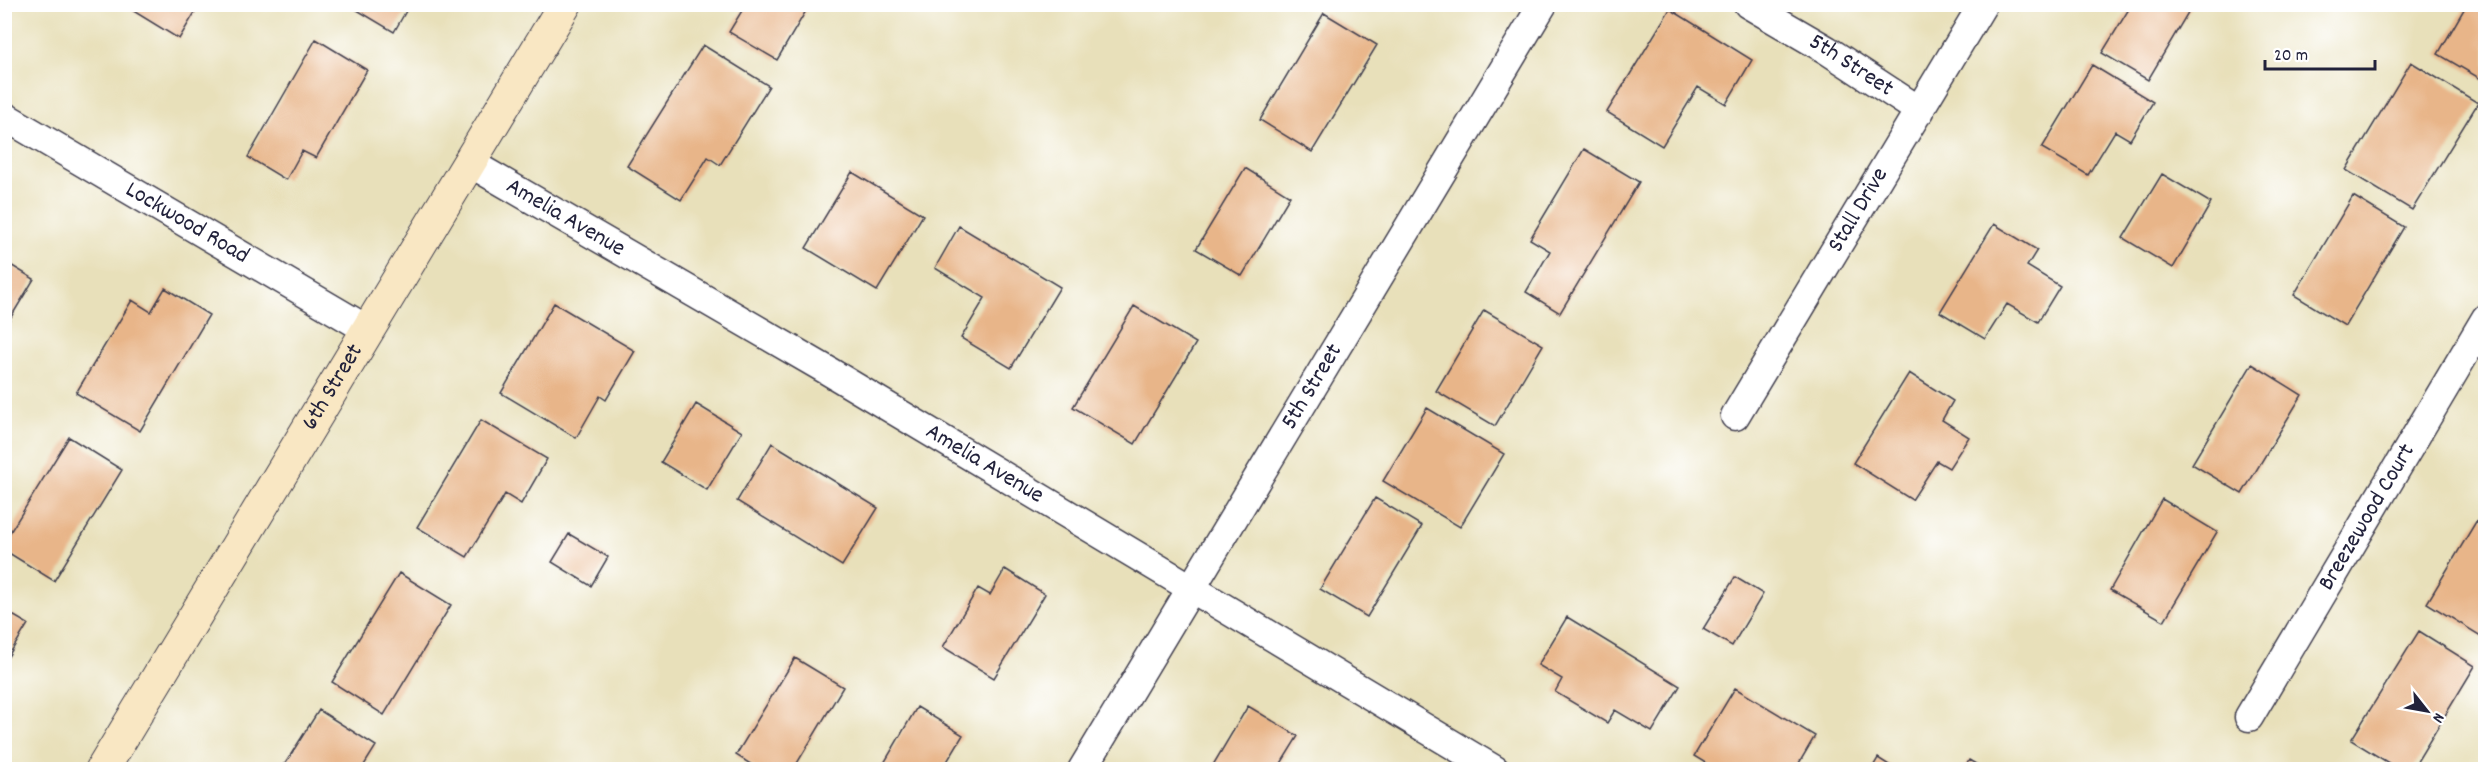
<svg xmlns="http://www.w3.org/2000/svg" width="2490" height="774" viewBox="0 0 2490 774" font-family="Dekko,sans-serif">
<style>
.building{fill:#e8b589}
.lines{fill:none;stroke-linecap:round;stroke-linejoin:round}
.street-casing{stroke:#403e4e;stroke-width:31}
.secondary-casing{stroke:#403e4e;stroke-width:35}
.street{stroke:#fff;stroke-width:28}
.secondary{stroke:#f9e7c3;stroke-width:33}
.labels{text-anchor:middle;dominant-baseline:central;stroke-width:4.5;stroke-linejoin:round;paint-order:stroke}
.street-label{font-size:24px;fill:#22223b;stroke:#fff}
</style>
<rect width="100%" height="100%" fill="#fff"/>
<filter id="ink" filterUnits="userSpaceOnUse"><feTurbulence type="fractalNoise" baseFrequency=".0167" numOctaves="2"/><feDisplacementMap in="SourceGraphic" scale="12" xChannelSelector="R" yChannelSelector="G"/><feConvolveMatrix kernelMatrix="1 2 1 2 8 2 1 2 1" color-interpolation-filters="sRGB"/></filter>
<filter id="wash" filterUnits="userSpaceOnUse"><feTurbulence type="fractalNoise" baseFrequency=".008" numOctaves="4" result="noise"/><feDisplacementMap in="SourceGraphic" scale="24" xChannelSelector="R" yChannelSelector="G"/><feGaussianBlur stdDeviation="1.35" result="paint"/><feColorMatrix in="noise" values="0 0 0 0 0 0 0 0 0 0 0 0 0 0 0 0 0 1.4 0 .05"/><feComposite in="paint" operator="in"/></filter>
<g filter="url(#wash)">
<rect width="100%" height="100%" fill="#e8e0ba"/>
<g id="blocks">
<path class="building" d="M122,4H200L179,39Z
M347,4H410L394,32Z
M746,4H810L777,60L729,32Z
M2132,4H2193L2148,80L2102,53Z
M2467,4H2486V82L2438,54Z
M1670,9L1752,60L1726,104L1698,87L1662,146L1607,112Z
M1324,13L1377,45L1312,152L1260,120Z
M316,39L367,70L316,158L302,151L286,180L248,157Z
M703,45L769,86L720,165L708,157L681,200L627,166Z
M2411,62L2478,103L2412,210L2346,170Z
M2092,65L2153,102L2130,140L2115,131L2088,175L2042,148Z
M1584,149L1639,182L1560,313L1526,292L1550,251L1530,239Z
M1245,168L1290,196L1242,276L1196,249Z
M852,172L923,215L877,291L806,248Z
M2162,174L2211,203L2173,268L2123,238Z
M2353,196L2404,227L2345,326L2294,295Z
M1994,224L2037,250L2027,266L2060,286L2038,322L2007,304L1985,339L1940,312Z
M959,226L1060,287L1011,368L961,338L985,298L935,268Z
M4,261L34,279L8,322L4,320Z
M165,288L209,315L140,431L76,393L132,300L151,312Z
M554,303L635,351L606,400L600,396L576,438L501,393Z
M1134,306L1196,343L1135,444L1073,407Z
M1484,310L1543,345L1495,426L1436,391Z
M2252,364L2302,395L2242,494L2192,464Z
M1909,373L1953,401L1942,420L1969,437L1949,468L1937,461L1912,500L1853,463Z
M696,404L742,432L707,490L661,462Z
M1427,408L1504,454L1460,527L1383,481Z
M481,420L547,459L521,504L505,494L467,557L417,527Z
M69,437L122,470L54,581L4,550V542Z
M772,443L878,508L842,566L737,501Z
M1375,498L1422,526L1367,617L1320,589Z
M2162,499L2217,532L2164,621L2110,590Z
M2480,515L2486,518L2484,638L2427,603Z
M569,534L608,557L591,586L552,562Z
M1005,569L1045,594L994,678L943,647L978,588L990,595Z
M399,573L451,605L384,715L332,682Z
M1735,577L1763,594L1732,646L1703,629Z
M4,610L28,624L4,663Z
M1567,617L1680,686L1652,732L1615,710L1607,723L1555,692L1562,679L1538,665Z
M2419,631L2475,666L2412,770H2400L2351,740Z
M795,658L843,687L793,770H760L736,755Z
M1735,688L1815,736L1795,770H1717L1694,756Z
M1248,706L1298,736L1277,770H1210Z
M917,707L963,735L942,770H880Z
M319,710L376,746L361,770H281Z
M1878,758L1897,770H1871Z
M1969,760L1986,770H1964Z"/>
</g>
</g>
<g filter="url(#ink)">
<use href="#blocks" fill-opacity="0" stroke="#403e4e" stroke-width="1.5"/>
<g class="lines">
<defs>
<g id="street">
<path id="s1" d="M1748,4L1827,50L1920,111"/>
<path id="s2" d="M4,116L368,330"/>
<path id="s3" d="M470,163L825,369L1495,770"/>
<path id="s4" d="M1735,416L1983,4"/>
<path id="s5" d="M2249,717L2486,318"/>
<path id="s6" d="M1082,770L1543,4"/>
</g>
<g id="secondary">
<path id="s7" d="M102,770L565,4"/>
</g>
</defs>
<use href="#street" class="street-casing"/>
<use href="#secondary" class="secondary-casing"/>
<use href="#street" class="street"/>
<use href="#secondary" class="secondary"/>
</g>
</g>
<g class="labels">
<g class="street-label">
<text stroke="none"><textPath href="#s1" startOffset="120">5th Street</textPath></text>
<text stroke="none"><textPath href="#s4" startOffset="240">Stall Drive</textPath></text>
<text stroke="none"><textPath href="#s3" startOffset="110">Amelia Avenue</textPath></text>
<text stroke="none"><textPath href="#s2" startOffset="212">Lockwood Road</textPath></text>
<text stroke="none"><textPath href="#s7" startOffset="447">6th Street</textPath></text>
<text stroke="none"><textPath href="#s6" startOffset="447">5th Street</textPath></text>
<text stroke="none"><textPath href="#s3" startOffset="596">Amelia Avenue</textPath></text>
<text stroke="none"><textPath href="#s5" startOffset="232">Breezewood Court</textPath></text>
</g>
</g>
<rect width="2490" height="774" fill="none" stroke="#fff" stroke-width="24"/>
<g transform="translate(2427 711) rotate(121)" stroke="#ffffff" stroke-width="4.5" paint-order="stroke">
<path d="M0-4.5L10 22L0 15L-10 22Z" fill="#22223b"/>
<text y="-9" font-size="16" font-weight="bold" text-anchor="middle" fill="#22223b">N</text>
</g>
<path d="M2265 60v9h110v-9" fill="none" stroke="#22223b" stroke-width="3"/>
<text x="2274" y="60" font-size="18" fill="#22223b" stroke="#ffffff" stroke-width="4.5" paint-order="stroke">20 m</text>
</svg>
